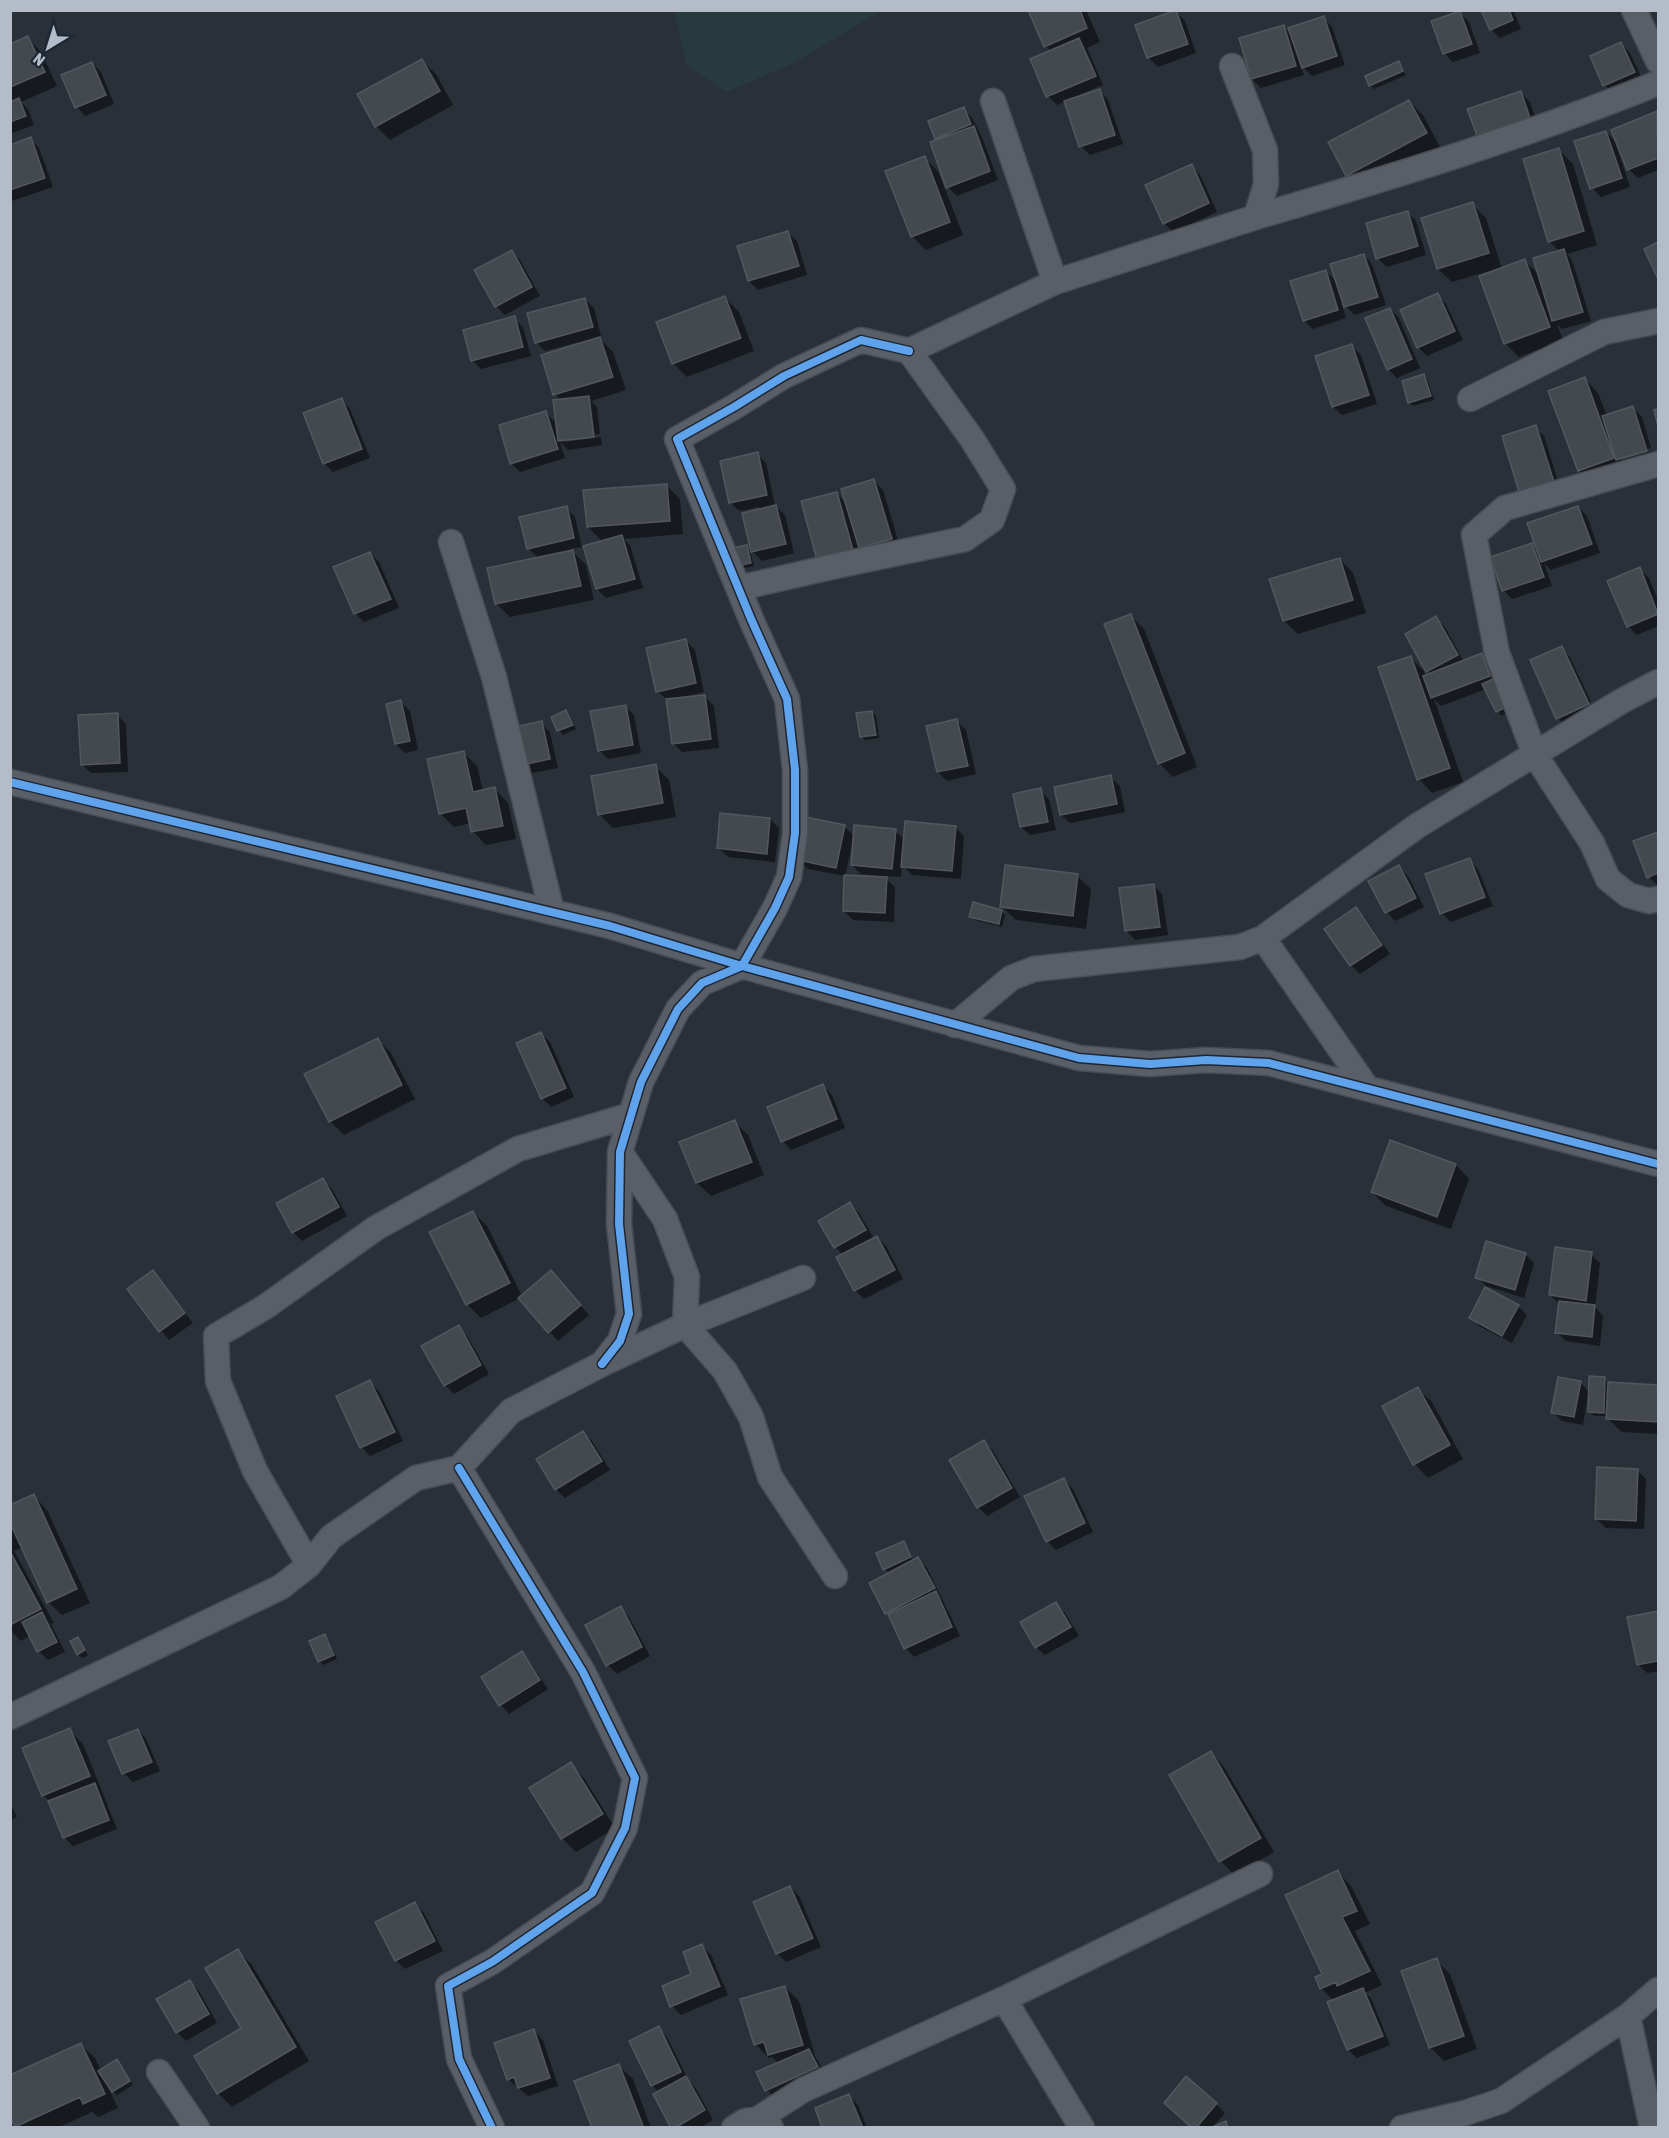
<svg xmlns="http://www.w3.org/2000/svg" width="1669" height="2138" viewBox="0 0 1669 2138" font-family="'Asap Condensed',sans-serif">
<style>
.green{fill:#273a3e}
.shadow{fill:#0007}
.building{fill:#444950;stroke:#52575f;stroke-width:1.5}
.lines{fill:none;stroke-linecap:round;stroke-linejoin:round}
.street-casing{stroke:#484c53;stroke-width:27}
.street{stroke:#5a5e66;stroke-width:24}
.cycleway-casing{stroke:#1d2633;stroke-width:11}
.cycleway{stroke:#60a3ed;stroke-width:8}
</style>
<rect width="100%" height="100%" fill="#2a3038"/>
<path class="green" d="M674,11V10L881,11L790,65L726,92L687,66Z"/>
<path class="shadow" d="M1030,10H1086L1100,42L1087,48L1103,85L1081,94L1082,96L1100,91L1108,100L1123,144L1090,155L1081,146L1066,101L1057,105L1048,96L1051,51L1046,46Z
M1483,10H1513L1521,29L1500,38L1491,29Z
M1176,12L1185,21L1196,53L1158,67L1149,58L1137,26Z
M1460,13L1469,22L1480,53L1453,62L1444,53Z
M1324,18L1332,27L1345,65L1312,76L1301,65L1304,75L1261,88L1252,79L1240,39L1284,26L1292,35Z
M28,38L41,52L57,86L21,102L28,109L34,125L10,134V46Z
M1621,44L1630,53L1643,81L1614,94L1605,85L1592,57Z
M422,61L436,74L453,105L390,140L376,126Z
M92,63L101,72L114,104L85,116L77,107Z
M1398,63L1406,75L1374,89L1370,85Z
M1521,93L1530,102L1539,129L1488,146Z
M1409,101L1423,115L1440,147L1361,189L1347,175Z
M963,109L972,118L982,137L998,180L957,196L948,187L939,140L937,138Z
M1657,113L1658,115V170L1638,178L1629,169Z
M1606,132L1615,141L1630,187L1601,197L1592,188Z
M31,139L39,148L53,187L12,201L10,146Z
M1559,150L1573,164L1597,245L1567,254L1572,260L1591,321L1562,329L1557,324L1563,340L1519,357L1505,343L1486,272L1452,282L1438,269L1472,204L1486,218L1502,269L1525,261L1540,276L1560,252L1549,241Z
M924,158L938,171L963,235L926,250L912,236Z
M1192,166L1200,175L1217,212L1173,232L1164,223Z
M1407,212L1416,221L1426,255L1387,267L1378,258Z
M788,233L797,241L807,275L758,290L749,281Z
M511,252L520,260L540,296L505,315L496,306Z
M1364,255L1372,264L1386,305L1355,315L1341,302L1346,318L1313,329L1304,320L1326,271L1338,284Z
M1438,295L1446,304L1463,340L1427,356L1418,347Z
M725,298L739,312L754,351L687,377L673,363Z
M585,299L594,308L601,336L598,337L613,352L626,390L591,401L597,407L600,434L565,439V442L601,437L602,445L568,450L560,442L565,458L520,472L511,463L545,412L557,424L561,401L555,394L579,345V342L545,351L536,342Z
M1390,309L1399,318L1420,368L1397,378L1388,369Z
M514,318L523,327L531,356L481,369L472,360Z
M1352,346L1361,355L1377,404L1342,415L1333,407Z
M1424,376L1428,380L1434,400L1413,406L1409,402Z
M1585,379L1598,393L1607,416L1633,408L1642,417L1651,448L1622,457V460L1652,451L1655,460L1593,484L1579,470Z
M342,400L350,409L370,458L333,472L324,463Z
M1535,427L1544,436L1562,494L1531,503Z
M757,454L766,463L775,506L785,515L794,553L762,561L753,552L759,507L739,511L730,502Z
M874,481L883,490L900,547L869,557L857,544L861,559L827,568L836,493L848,505Z
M666,485L680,499L683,534L624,539L630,545L643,588L606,598L597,589L585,547L603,542L588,527Z
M1578,507L1587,516L1600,553L1551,570L1544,563L1552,586L1512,599L1503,590L1532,545L1539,551Z
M566,508L575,517L582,547L570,549L586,565L594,600L510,617L497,604L489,569L538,558L528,548Z
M746,546L750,551L754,566L741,569L737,565Z
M370,553L379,562L399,608L364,622L355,613Z
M1340,559L1353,573L1366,613L1298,634L1284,621Z
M1640,569L1649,578L1658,600V626L1637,635L1628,626Z
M1130,615L1144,629L1197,767L1173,777L1159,763Z
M1436,618L1445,627L1464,662L1482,655L1491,664L1514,709L1501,716L1486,689L1441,706L1434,699L1463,782L1432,793L1419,779L1411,658L1424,671L1426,676L1431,674L1427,671Z
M686,641L695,650L704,692L680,697V699L705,697L714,706L719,748L682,752L673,743L668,700L657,691Z
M1561,648L1570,657L1591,702L1559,716V719L1592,704L1596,714L1567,727L1558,718Z
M401,702L410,711L418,750L405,753L396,744Z
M625,706L634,715L641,753L608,759L599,750Z
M566,712L570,716L576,729L563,735L559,730L553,718Z
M872,712L876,716L879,738L865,740L861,736Z
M117,715L126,724L128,772L91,773L82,764Z
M957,721L966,730L976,774L947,781L938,772Z
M541,723L550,732L558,768L532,773L523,764Z
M464,753L477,766L483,791L495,789L508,803L516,839L486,845L473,831L471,823L454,827L440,813Z
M655,766L669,780L676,817L613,828L599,814Z
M1111,777L1120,786L1125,812L1070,823L1061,815Z
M1040,790L1049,799L1056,830L1030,835L1021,827Z
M770,819L779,828L775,862L728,857L719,848Z
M844,826L854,836L845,876L808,869L799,860Z
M955,827L964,836L961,879L912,875L902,865L901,877L883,876L895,887L894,922L853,920L844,911L882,878V876L861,874L852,865L895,831L905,840Z
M1658,833V886L1649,877L1635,842Z
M1469,860L1478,869L1493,906L1451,922L1442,913Z
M1399,867L1408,876L1424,907L1395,921L1387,912L1370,882Z
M1077,876L1091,889L1086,929L1016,920L1002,907Z
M1153,885L1162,894L1168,935L1135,940L1127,931Z
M1356,909L1365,918L1390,954L1360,974L1351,965L1326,929Z
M1001,911L1005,915L1002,927L975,920L971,916Z
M541,1034L550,1042L574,1097L551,1107L542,1098Z
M378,1040L391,1053L415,1099L344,1135L330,1121Z
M823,1086L832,1095L845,1128L791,1150L783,1141Z
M735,1122L748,1135L764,1175L711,1196L697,1183L681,1143Z
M1391,1142L1456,1165L1469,1179L1451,1229L1386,1206L1372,1192Z
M323,1180L332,1189L347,1216L302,1241L293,1232Z
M850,1204L859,1213L874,1239L877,1237L886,1246L903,1279L864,1299L855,1290L843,1255L835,1247Z
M473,1212L487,1226L522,1296L560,1281L589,1315L558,1341L520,1298L481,1318L467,1304Z
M1525,1254L1534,1263L1524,1298L1486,1286L1477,1277Z
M1591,1254L1600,1263L1595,1307L1603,1316L1600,1346L1566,1341L1557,1333L1560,1305L1550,1295Z
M153,1272L193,1323L169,1340L129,1290Z
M1518,1306L1527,1315L1512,1343L1479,1326L1470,1317Z
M458,1327L467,1336L489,1374L454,1394L445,1385Z
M1604,1378L1608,1383L1658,1386V1434L1622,1432L1608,1419V1416H1594L1590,1412V1396L1588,1395L1583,1425L1562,1421L1553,1412L1580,1382L1590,1393Z
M370,1382L379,1391L403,1441L370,1456L362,1447L338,1397Z
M1418,1389L1432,1402L1463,1459L1428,1478L1415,1464Z
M583,1433L592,1441L610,1470L565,1498L556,1489Z
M984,1442L993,1451L1020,1497L987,1516L978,1507Z
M1637,1470L1646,1479L1644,1529L1606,1528L1597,1519Z
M1064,1480L1073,1489L1093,1532L1056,1550L1047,1541Z
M34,1496L47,1510L90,1603L62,1615L48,1602L23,1547L14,1551L54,1623L51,1624L65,1652L48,1660L39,1651L31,1635L21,1641L10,1630V1525L14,1529Z
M903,1543L914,1561L918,1559L927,1568L960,1636L914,1657L906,1648L891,1618L886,1613L890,1574L885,1569Z
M1056,1604L1065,1613L1079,1636L1045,1655L1036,1647Z
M621,1608L629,1617L650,1656L617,1674L608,1665Z
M1658,1612V1671L1647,1673L1638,1664L1629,1618Z
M325,1636L329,1640L337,1659L323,1665L319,1661Z
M78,1638L88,1655L82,1658L78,1654Z
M521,1653L530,1662L548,1689L509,1714L501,1705Z
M69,1730L83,1744L117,1829L73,1846L64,1837L50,1802L43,1795Z
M138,1730L146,1739L160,1771L133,1782L124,1773Z
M1211,1753L1224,1767L1274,1852L1234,1875L1221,1861L1171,1775Z
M570,1764L584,1778L615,1828L576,1852L562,1838Z
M10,1802L17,1817L10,1820Z
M1338,1872L1351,1886L1370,1924L1355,1931L1382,1985L1365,1993L1371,1998L1390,2045L1357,2058L1348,2049L1334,2001L1321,1988L1317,1978L1324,1975Z
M790,1887L799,1896L821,1947L786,1962L777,1953Z
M415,1904L424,1913L443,1951L405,1969L396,1960Z
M702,1946L711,1955L728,1995L681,2015L672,2006L693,1975Z
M238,1951L252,1965L309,2061L232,2107L218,2093L243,2029Z
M1436,1960L1450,1974L1477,2049L1444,2061L1430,2047Z
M190,1982L199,1991L217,2023L186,2041L177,2032Z
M785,1987L799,2001L815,2056L826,2076L776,2099L767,2090L779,2064L772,2057L769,2058L755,2044Z
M658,2028L667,2037L689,2081L695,2087L713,2120L699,2128H673L660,2093L652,2085Z
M534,2031L543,2040L558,2086L528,2096L508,2079Z
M81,2045L95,2058L101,2071L117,2061L133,2085L117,2095L108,2087L118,2108L98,2117L92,2112L57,2128H18L16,2126Z
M619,2066L633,2079L651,2128H593Z
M849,2096L858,2105L867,2128H824Z
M1216,2104L1225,2113L1212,2128H1193Z"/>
<path class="building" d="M1028,10H1080L1087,28L1044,47Z
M1176,10L1188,44L1147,58L1135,25Z
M1481,10H1509L1513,20L1490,30Z
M1460,11L1472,44L1443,54L1431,21Z
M1324,16L1337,56L1302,68L1288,28Z
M1284,25L1296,66L1251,79L1239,38Z
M28,36L45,72L10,87V44Z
M1079,38L1096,76L1046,97L1030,59Z
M1621,42L1635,72L1603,86L1590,56Z
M422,59L440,91L375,127L357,94Z
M1399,61L1403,71L1369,86L1365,76Z
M92,62L106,95L75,108L61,75Z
M1100,89L1115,135L1079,147L1064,101Z
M1521,91L1531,121L1478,138L1467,109Z
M19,98L26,116L10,122V102Z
M1409,100L1427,133L1346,176L1328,142Z
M964,107L971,124L935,139L928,121Z
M1657,111L1658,158L1627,170L1611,130Z
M974,126L990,171L946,188L930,142Z
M1606,131L1622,178L1590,189L1574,141Z
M31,137L45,178L10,190V145Z
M1559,148L1584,231L1548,242L1523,159Z
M925,156L950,222L911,237L885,171Z
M1192,164L1209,203L1163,224L1145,185Z
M1473,202L1489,253L1437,269L1421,218Z
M1408,211L1418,246L1376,259L1366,223Z
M788,231L799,266L748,281L737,246Z
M1658,242V279L1644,249Z
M1564,249L1583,312L1552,321L1533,258Z
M512,250L532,287L495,307L474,270Z
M1364,254L1378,297L1344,307L1330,264Z
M1525,259L1550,327L1504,344L1479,276Z
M1326,270L1338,310L1303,321L1290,281Z
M1438,293L1455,331L1417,348L1400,310Z
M725,296L741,338L672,364L656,322Z
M585,298L593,327L535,343L527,313Z
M1390,308L1412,359L1387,370L1365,318Z
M515,316L523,347L471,361L463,330Z
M600,337L613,377L553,395L541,355Z
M1352,344L1369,395L1332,407L1315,356Z
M1424,374L1431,396L1408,403L1402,381Z
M1585,377L1614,458L1578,471L1548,391Z
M589,396L594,437L558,441L553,400Z
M342,398L362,449L323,464L303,413Z
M1633,406L1647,451L1616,460L1602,416Z
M1658,408V426L1654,410Z
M546,411L558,449L510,464L499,425Z
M1536,425L1555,485L1520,495L1502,436Z
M758,452L767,495L729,503L720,461Z
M874,479L892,539L859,548L841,489Z
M667,484L670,521L587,527L583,490Z
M837,492L853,550L817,560L801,501Z
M776,505L786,544L751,552L742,513Z
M567,506L574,538L527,549L519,517Z
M1578,506L1592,544L1541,562L1527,523Z
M622,535L635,579L596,589L583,546Z
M1532,543L1544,577L1502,591L1490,557Z
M747,545L751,563L736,566L732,548Z
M573,550L581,586L495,604L487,568Z
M370,552L391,599L354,614L333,567Z
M1340,558L1353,600L1283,621L1269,579Z
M1640,567L1658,614L1627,627L1607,581Z
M1131,614L1185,753L1158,764L1104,624Z
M1436,616L1458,655L1426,672L1405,634Z
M686,639L696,683L656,692L646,648Z
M1562,646L1589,704L1556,719L1530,660Z
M1482,653L1490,676L1431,698L1423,676Z
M1411,656L1450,768L1417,780L1378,667Z
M1497,677L1511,705L1496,712L1482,684Z
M705,695L711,739L672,744L666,699Z
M401,700L410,741L395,744L386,704Z
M626,705L633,745L598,751L590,711Z
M566,710L573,725L557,731L551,717Z
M872,711L876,735L860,737L856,713Z
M118,713L120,763L81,765L78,715Z
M957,719L968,766L937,772L926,726Z
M542,721L550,759L522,765L514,727Z
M464,751L473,792L495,787L503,826L471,832L466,808L439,814L427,759Z
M656,764L663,803L598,815L591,776Z
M1111,775L1117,804L1060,815L1054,787Z
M1041,788L1048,822L1020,827L1013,794Z
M720,813L770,818L767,854L717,848Z
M806,817L845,825L836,868L798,860Z
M905,821L956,826L952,871L901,867Z
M854,825L896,829L892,869L851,865Z
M1658,832V873L1647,878L1633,841Z
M1470,858L1485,897L1440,914L1425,874Z
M1005,865L1078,874L1073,916L1000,907Z
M1399,865L1416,898L1385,913L1368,881Z
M844,875L887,877L885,913L843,911Z
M1154,884L1160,927L1125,931L1119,888Z
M973,902L1002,910L999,924L969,917Z
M1356,907L1382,945L1350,966L1324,929Z
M541,1032L566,1088L541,1099L516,1043Z
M378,1038L402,1085L329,1122L304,1074Z
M823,1084L837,1119L781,1142L767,1107Z
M735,1120L752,1162L696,1183L679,1142Z
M1390,1140L1456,1164L1437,1217L1371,1192Z
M323,1178L339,1207L292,1233L276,1203Z
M850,1202L866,1230L834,1248L818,1221Z
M473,1211L510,1283L466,1305L429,1232Z
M877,1236L895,1270L854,1291L836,1257Z
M1486,1241L1526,1253L1515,1290L1475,1278Z
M1555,1247L1592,1252L1586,1301L1549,1295Z
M153,1270L185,1313L159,1332L127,1289Z
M551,1270L581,1305L548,1333L518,1298Z
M1485,1287L1519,1305L1502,1336L1469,1318Z
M1559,1301L1595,1305L1592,1337L1555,1333Z
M459,1325L481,1365L444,1386L421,1346Z
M1589,1376L1605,1377L1604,1413L1588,1412Z
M1558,1377L1581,1381L1574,1417L1551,1413Z
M370,1380L395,1432L360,1448L336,1396Z
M1608,1382L1658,1385V1422L1606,1419Z
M1418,1387L1450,1445L1413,1465L1382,1406Z
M583,1431L602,1461L555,1490L536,1459Z
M984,1440L1012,1488L977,1508L949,1460Z
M1597,1467L1638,1469L1636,1521L1595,1519Z
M1064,1478L1085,1523L1046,1542L1024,1496Z
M34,1494L77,1589L47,1603L10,1523V1505Z
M904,1541L911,1557L883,1570L876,1553Z
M10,1551L41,1609L10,1625Z
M918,1557L935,1588L885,1614L869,1583Z
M936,1591L952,1627L904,1649L888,1614Z
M1056,1602L1071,1627L1035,1648L1020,1622Z
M621,1606L642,1647L606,1666L585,1625Z
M1658,1611V1661L1637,1665L1627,1617Z
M42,1612L57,1642L37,1652L22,1622Z
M325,1634L334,1655L318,1662L309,1641Z
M78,1637L85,1650L77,1655L70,1641Z
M522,1651L540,1680L499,1706L481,1677Z
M70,1728L90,1776L42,1796L22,1748Z
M138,1729L152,1762L122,1774L108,1741Z
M1211,1751L1261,1838L1219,1862L1169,1775Z
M571,1762L603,1814L561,1839L529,1788Z
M95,1783L109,1820L63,1838L48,1801Z
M1338,1870L1357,1911L1342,1917L1370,1971L1337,1986L1336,1982L1320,1989L1315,1977L1322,1974L1285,1895Z
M790,1886L813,1938L776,1954L753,1902Z
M415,1902L435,1941L395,1961L375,1922Z
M702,1944L720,1986L670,2007L662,1986L691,1974L683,1952Z
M238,1949L296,2047L217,2094L194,2056L241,2028L205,1968Z
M1437,1958L1464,2036L1429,2048L1401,1971Z
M190,1980L209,2014L176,2033L156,1999Z
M785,1986L803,2045L768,2055L764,2042L754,2045L740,1999Z
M1363,1988L1383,2036L1347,2050L1327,2002Z
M659,2026L681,2072L651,2086L629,2041Z
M534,2029L550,2078L518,2088L514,2077L507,2080L494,2043Z
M81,2043L105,2094L83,2104L80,2097L15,2127L10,2117V2075Z
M809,2049L818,2067L765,2091L756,2072Z
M117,2059L130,2081L112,2092L98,2071Z
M619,2064L643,2126L639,2128H592L574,2081Z
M686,2076L705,2110L675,2128H671L653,2094Z
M1186,2076L1217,2103L1196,2128H1192L1164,2103Z
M849,2094L863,2128H822L815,2108Z
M1226,2121L1228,2128H1210Z"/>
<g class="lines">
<defs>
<path id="street" d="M1634,10L1658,61
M993,101L1055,282
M1256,217C1392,177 1527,136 1658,83
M1470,399L1604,332L1658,321
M1658,464L1505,508L1474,535L1497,653L1535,755L1592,843L1608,879L1628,895L1649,901L1658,899
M451,542L494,677L552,912
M739,588L840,565L965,539L992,520L1003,489L972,439L909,351L1055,282L1256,217L1266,184L1265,150L1232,66
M10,782L610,926L742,966L1079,1058L1150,1064L1206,1060L1269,1063L1658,1164
M1263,938L1367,1088
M955,1025L1011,978L1034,969L1240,947L1263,938L1417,826L1620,702L1658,682
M803,1278L685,1325L725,1371L751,1417L770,1477L835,1576
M602,1364L620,1341L629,1314L619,1224L620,1152L641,1082L678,1009L702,983L742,966L775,908L789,877L795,833V770L787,699L751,619L677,439L734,407L784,376L861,340L909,351
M459,1468L583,1672L635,1778L625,1828L592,1893L492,1962L448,1986L459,2059L492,2128
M309,1565L255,1471L218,1381L216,1336L265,1307L376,1228L518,1149L631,1115
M10,1717L281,1587L309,1565L331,1537L416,1478L459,1468L511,1411L602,1364L685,1325L687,1277L665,1219L620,1152
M1004,1999L1082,2128
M1628,2016L1658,1990
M159,2072L197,2128
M758,2119L803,2090L1004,1999L1260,1874
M734,2128L745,2121L758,2119L771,2128
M1402,2128L1465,2113L1501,2101L1628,2016L1652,2128"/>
</defs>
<use href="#street" class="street-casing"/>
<use href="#street" class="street"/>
<defs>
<path id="cycleway" d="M10,782L610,926L742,966L1079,1058L1150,1064L1206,1060L1269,1063L1658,1164
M602,1364L620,1341L629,1314L619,1224L620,1152L641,1082L678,1009L702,983L742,966L775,908L789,877L795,833V770L787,699L751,619L677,439L734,407L784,376L861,340L909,351
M459,1468L583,1672L635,1778L625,1828L592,1893L492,1962L448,1986L459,2059L492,2128"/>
</defs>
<use href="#cycleway" class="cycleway-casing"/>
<use href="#cycleway" class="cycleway"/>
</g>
<rect width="1669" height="2138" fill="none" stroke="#b4bcc9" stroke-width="24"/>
<g transform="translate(48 48) rotate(218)" stroke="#1d2633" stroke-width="4.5" paint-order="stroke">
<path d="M0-4.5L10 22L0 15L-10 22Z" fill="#b4bcc9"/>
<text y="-9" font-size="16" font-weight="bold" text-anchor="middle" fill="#b4bcc9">N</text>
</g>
</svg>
